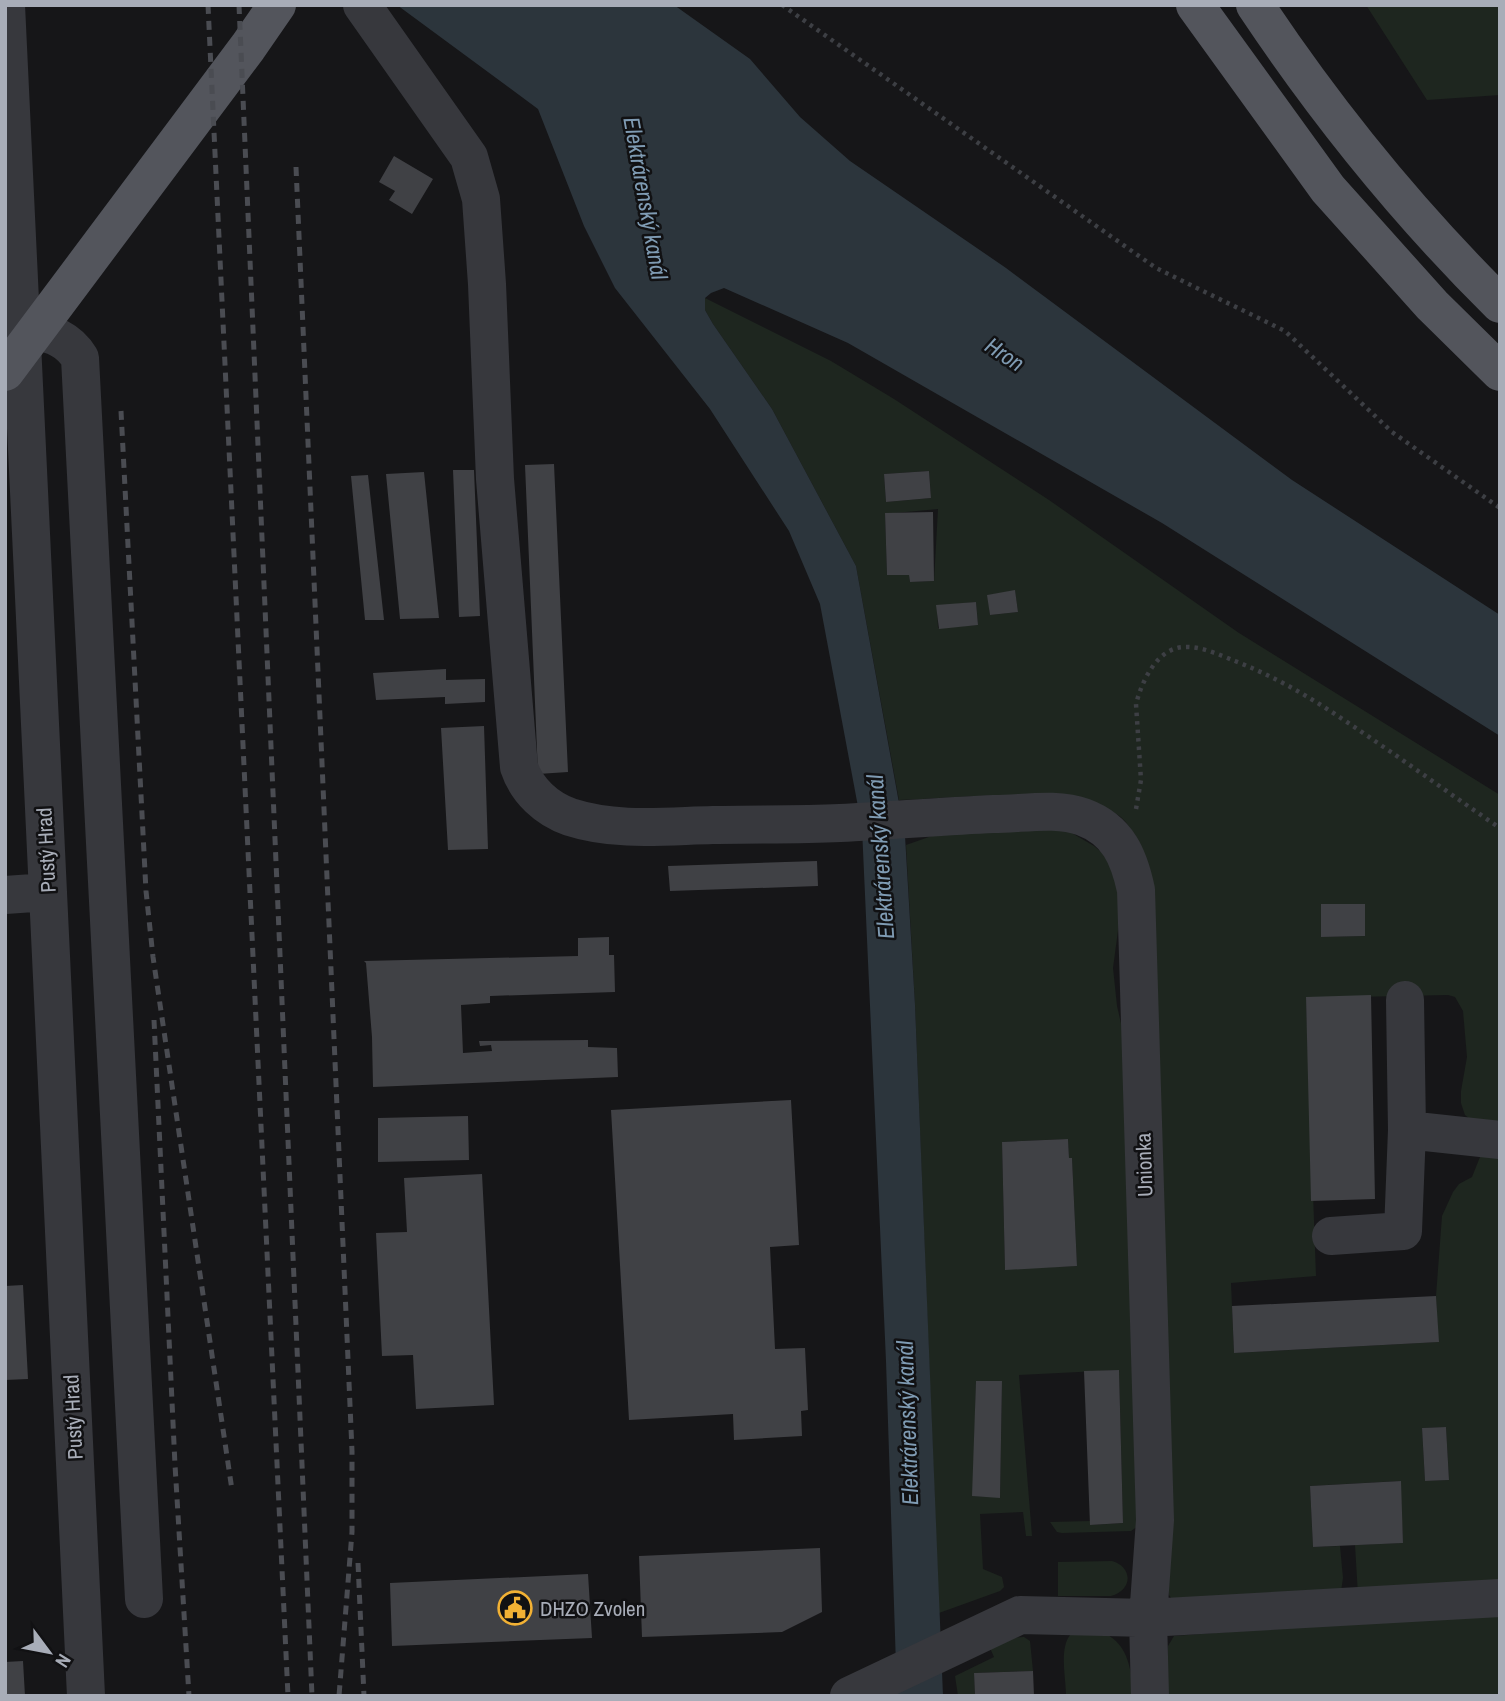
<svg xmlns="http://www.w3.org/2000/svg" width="1505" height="1701" viewBox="0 0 1505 1701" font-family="'Archivo Narrow',sans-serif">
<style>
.green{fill:#1e261f;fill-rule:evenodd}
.water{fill:#2c353c}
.building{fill:#404145}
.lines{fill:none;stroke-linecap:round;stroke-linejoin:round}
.path{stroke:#3d3f44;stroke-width:4.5;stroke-dasharray:3.5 5;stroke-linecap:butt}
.minor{stroke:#37383d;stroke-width:38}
.major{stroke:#53555c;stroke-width:38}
.rail{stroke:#4a4c52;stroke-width:5;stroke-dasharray:9 7;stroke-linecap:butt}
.labels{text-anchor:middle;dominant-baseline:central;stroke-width:5;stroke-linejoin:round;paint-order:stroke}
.street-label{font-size:21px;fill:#a8adb8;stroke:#111113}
.poi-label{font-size:21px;fill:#a8adb8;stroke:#111113;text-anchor:start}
.water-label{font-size:23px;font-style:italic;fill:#7f9bb3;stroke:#111113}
</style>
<rect width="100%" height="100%" fill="#161618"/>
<path class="green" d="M1366,5H1500V95L1427,100Z
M705,298L831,361L894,399L1049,500L1239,633L1500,795V1126L1472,1121L1465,1115L1461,1103V1091L1467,1057L1463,1011L1455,997L1448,995L1306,998L1316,1276L1231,1283L1234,1353L1438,1342L1436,1296L1442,1216L1453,1192L1459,1184L1472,1177L1480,1157L1500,1156V1586L1358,1595L1355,1545L1403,1543L1400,1481L1310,1486L1313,1547L1340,1546L1343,1578L1340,1598H1171L1169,1595L1136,836C1130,829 1126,820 1118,815C1069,785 957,798 899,800L856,566L772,409L713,324L705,310ZM929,471L931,498L886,502L884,474ZM938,509L934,581L910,582L909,575H887L885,514ZM1015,591L1018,612L990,615L988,595ZM976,602L978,625L938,628L937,606ZM1321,904H1365V936L1321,937ZM1446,1427L1449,1480L1425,1481L1422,1428Z
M1065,829L1094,846L1107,857L1123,893L1113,968L1117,1006L1126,1045L1138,1526L1131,1531L1062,1533L1057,1532L1050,1522L1090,1521V1525L1123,1523L1119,1370L1019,1375L1032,1536H1026L1023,1512L980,1514L983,1569L1002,1577L1004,1587L1000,1591L939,1613L915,1005L906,845L946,831ZM1068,1139L1069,1158L1072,1159L1077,1266L1005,1269L1002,1142ZM1002,1381L1000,1497L973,1496L976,1382Z
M1112,1561C1133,1567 1133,1590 1111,1596H1058V1562Z
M1500,1612V1696H1168V1646L1174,1636Z
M1105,1634C1129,1644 1132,1673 1133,1696H1066C1066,1677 1059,1650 1070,1635Z
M1024,1637L1030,1641L1033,1671L974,1673L975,1696H958L955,1676L994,1657L990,1648L1011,1638Z"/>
<path class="water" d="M397,5H674L750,59L800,117L850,161L1006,268L1292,480L1500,615V736L1162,523L848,343L724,288L711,293L705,298V310L713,324L772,409L856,566L905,836L915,1005L943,1696H897L886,1361L862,828L820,604L789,531L710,409L615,288L584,226L538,109Z"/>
<path class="building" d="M394,156L433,179L412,214L389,200L395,191L379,182Z
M554,464L568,772L538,774L525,465Z
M453,470H474L480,616L459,617Z
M929,471L931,498L886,502L884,474Z
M424,472L439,618L400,619L386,474Z
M368,475L384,620H365L351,476Z
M933,512L934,581L910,582L909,575H887L885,513Z
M1015,590L1018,612L990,615L987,595Z
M976,602L978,625L939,629L936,605Z
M446,669V680L485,679V702L445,704V697L376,700L373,673Z
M484,726L488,849L448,850L441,728Z
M817,861L818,886L670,891L668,866Z
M1321,904H1365V936L1321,937Z
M609,937V955H614L615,992L490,996V1003L461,1005L463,1053L492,1051L491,1045L480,1046L479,1041L588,1040V1047L617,1048L618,1077L373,1087L372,1037L366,963L364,961L578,956V938Z
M1371,995L1375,1199L1311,1201L1306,997Z
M791,1100L799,1245L770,1247L775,1349L805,1348L808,1410L801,1411L802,1436L734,1440L733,1414L629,1420L611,1110Z
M468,1116L469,1160L378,1162V1118Z
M1068,1139L1069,1158H1072L1077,1266L1005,1270L1002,1142Z
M482,1174L494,1405L416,1409L413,1355L382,1356L376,1233L407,1232L404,1178Z
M23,1285L28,1379L5,1380V1286Z
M1436,1296L1439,1342L1234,1353L1232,1306Z
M1119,1370L1123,1523L1090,1525L1084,1371Z
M976,1381H1002L1000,1498L972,1496Z
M1446,1427L1449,1480L1425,1481L1422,1428Z
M1401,1481L1403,1543L1313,1547L1310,1486Z
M820,1548L822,1612L782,1632L642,1637L639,1556Z
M588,1574L592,1638L392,1646L390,1583Z
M23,1661L25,1696H5V1662Z
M1033,1671L1034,1696H975L974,1673Z"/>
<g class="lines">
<path class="path" d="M782,5L1156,268L1285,331L1392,432L1500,508
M1136,809L1141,780L1136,704C1142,681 1157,648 1184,647C1201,646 1220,655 1235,661C1296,685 1338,716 1391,752C1427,777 1463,803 1500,828"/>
<path class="minor" d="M6,5L86,1696
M362,5L469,157L481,199L487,284L495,479L519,767C527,791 547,809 570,817C616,832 666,826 713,825C755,824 798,825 840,823C891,821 942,816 994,814C1022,814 1057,807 1083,817C1118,830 1129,857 1136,890L1155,1520L1148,1618L1150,1696
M21,327C46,334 65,334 80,358L144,1599
M5,895L48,892
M1405,1000L1407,1130
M1331,1236L1403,1231L1407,1130L1500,1140
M849,1696L1020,1615L1148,1618L1500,1598"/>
<path class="major" d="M1195,5L1328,189L1432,305L1500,372
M1255,5C1327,113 1408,213 1500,304
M5,372L248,47L277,5"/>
<path class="rail" d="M208,5L288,1696
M239,5L312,1696
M296,167L352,1451V1532L339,1696
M121,411L146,891L153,957L232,1490
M154,1020L175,1465L189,1696
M358,1563L364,1696"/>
</g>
<defs>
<symbol id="civic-ring" viewBox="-11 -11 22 22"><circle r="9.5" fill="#111113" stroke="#f2b134" stroke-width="1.5"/><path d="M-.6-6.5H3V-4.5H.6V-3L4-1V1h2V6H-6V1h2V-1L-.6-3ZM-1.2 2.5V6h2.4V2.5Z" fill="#f2b134"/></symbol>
</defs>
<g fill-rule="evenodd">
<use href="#civic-ring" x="496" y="1589" width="38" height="38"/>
</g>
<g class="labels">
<g class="street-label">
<text transform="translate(46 850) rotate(-93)">Pustý Hrad</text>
<text transform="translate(1144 1165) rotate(-92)">Unionka</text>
<text transform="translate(73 1417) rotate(-93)">Pustý Hrad</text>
</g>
<g class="poi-label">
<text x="540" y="1608">DHZO Zvolen</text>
</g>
<g class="water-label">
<text transform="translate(646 198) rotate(80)">Elektrárenský kanál</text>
<text transform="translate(1005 354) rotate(34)">Hron</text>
<text transform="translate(880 857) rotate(-94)">Elektrárenský kanál</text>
<text transform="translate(907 1423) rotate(-92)">Elektrárenský kanál</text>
</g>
</g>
<rect width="1505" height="1701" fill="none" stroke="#a8adb8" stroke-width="14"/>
<g transform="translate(49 1652) rotate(122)" stroke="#111113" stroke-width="5" paint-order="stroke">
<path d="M0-5L12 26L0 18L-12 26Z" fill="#a8adb8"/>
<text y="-10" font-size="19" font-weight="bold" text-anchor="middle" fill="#a8adb8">N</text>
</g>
</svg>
